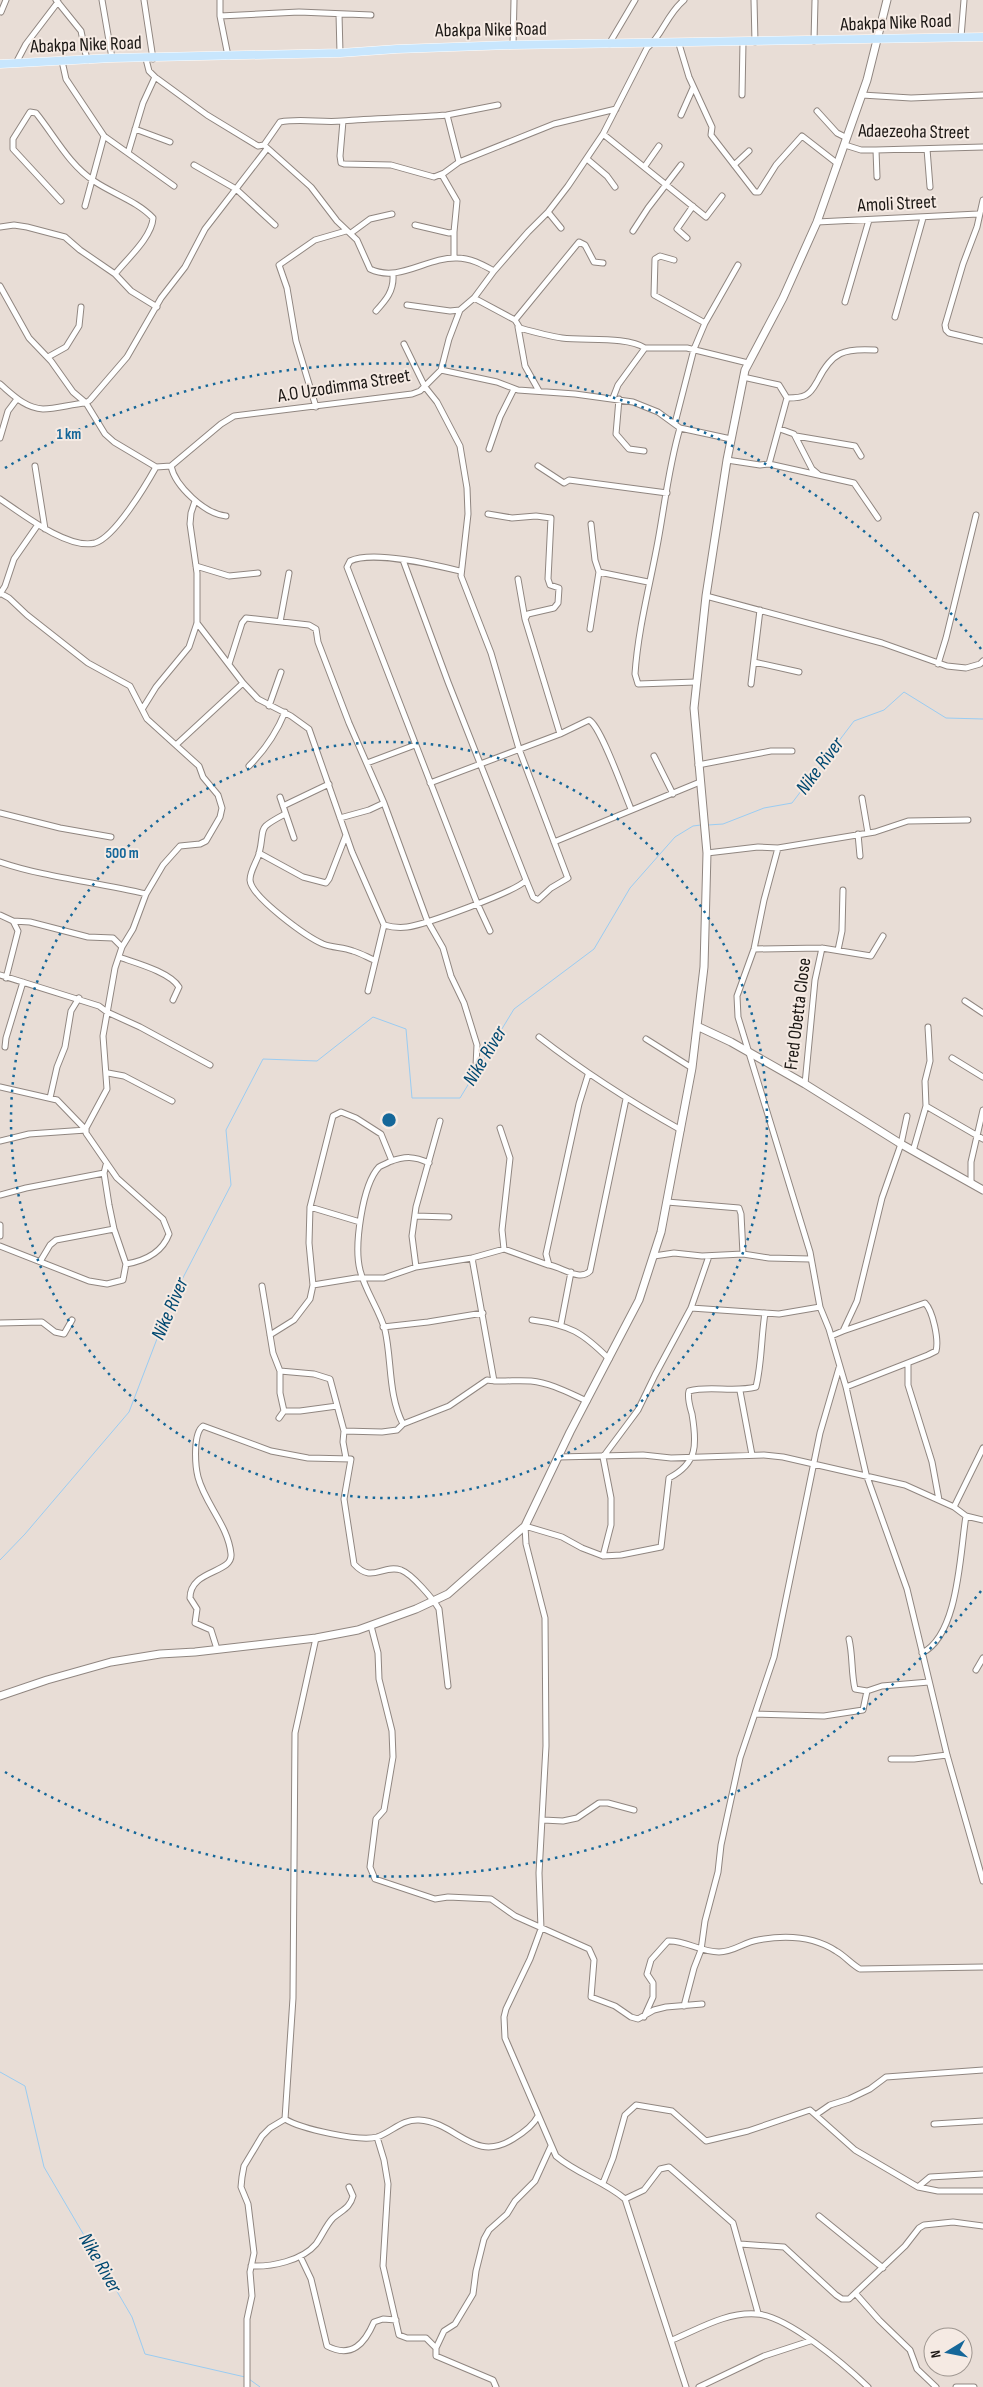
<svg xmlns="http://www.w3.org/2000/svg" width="983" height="2387" viewBox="0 0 983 2387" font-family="'Sofia Sans Condensed',sans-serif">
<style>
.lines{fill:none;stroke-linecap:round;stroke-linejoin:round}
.stream{stroke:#9accf2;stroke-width:1}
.street-casing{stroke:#908680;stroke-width:7}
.secondary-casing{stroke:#908680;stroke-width:9}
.primary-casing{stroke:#fff;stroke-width:9}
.street{stroke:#fff;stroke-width:5}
.secondary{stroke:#fff;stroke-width:7}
.primary{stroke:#c8e6fd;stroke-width:8}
.ring{fill:none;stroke:#156799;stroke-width:2.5;stroke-dasharray:2.5 5}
.labels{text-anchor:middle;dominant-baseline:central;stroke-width:4;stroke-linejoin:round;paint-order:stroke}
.street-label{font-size:19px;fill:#1b1714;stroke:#f5eae3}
.water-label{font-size:20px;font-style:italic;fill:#004870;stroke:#f5eae3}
.centre{fill:#156799;stroke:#f5eae3;stroke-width:2.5}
.ring-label{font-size:15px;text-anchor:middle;font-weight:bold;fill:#156799;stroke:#f5eae3;stroke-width:4;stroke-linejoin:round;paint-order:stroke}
</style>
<rect width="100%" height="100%" fill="#e8ddd6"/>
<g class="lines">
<path class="stream" d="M708,825L723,824L764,808L792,803L854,721L884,710L904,692L946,718L983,719
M0,1560L25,1534L129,1412L173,1297L231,1185L226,1130L263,1059L317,1061L373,1017L406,1029L412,1098H460L514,1009L594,949L630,888L675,837L693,826L701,825
M0,2072L25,2086L44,2167L132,2317L145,2354L245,2377
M249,2379L260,2387"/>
<defs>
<path id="street" d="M56,0L81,31L87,60
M102,0L112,58
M144,0L153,59
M220,0V16L228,56
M754,0L755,42
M1,12L6,0
M339,14L340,53
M220,16L299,12L371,15
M961,37L964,0
M814,41L815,1
M609,44L635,0
M679,44L689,77L712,127L711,135L755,192H759L776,165L802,136L838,164
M513,45L514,0
M146,59L149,71L155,77L207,115L258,146L264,145L311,187L337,221L357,240L370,269C399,283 427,257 457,258C471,258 483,265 494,271
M62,61L66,79L104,136L174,186
M16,63L26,44L58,2
M742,95L743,42
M862,95L911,98L983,95
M817,111L837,133L847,138
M447,115L498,105
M681,115L693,88
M135,129L170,142
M603,134L706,217L722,196
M264,145L280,122C301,118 322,123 342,121C377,118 412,118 447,115L459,162L444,173L434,177L391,165L344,164L341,163L340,156L343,121
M845,145L861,150H876L983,147
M927,149L930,187
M876,150L877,177
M128,153L143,103L155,77
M587,159L607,176L615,187
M459,162L554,124L616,109
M194,165L236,189L275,225
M734,165L749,151
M645,166L659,146
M442,175L457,201L454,232
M983,200L977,227L963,264L945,325L946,330L949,333L983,341
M61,201L13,149V139L30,112L36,113C54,135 69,165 94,181C113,194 137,201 153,218C152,237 127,259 115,274
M85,206L104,136
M548,212L561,228
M817,222L978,214
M415,225L449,233L454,232V258
M0,227L14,225L27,227L65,237L80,250L115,274L131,291L157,307
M633,231L648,208L681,165
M351,233L370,219L392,214
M687,238L677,229L693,206
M674,260L660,256L655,259L654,295L705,323
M0,286L29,338L51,361L73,392L86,403L105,434L114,442L156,467L171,466L221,424L234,416L412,394L420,391L441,370L497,382L518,390L575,394L633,402L658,412L680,428L731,439
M474,298L515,320L520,328C534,332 548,336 562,338C585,341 627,336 645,348
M845,302L869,220
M407,305L450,311L460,310
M376,311C386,300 394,291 393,275
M895,317L923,218
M515,320L579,242L585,245L594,262L603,263
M518,327L525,366L539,391
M48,357L66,347L79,326L81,307
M441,370L449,339L460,310L474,298L494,271L528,232L548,212L568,186L603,134L647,48C663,35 666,15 684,0
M0,384C13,395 25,408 43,409C57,409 71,404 86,403L90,400L127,357L161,298L185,267L205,229L266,150
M613,398L618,385L645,348H687L748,363
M787,398C793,398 801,398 806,395C812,392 815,385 818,380C832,352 844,348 875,350
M619,399L616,434L629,449L644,451
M316,407L296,341L287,288L279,265L315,240L346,231
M675,423L694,349L705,323L738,265
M680,428C669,465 665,503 658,541C650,585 638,629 635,674L638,684L696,682
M780,429L794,434L812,469L819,475
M796,436L855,446L861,456
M0,438L8,411L17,399
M489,449L500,417L514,389
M727,460L760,465L769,464L787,398L779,385L743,377
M769,464L854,483L878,518
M35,466L45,529
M171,466C175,486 205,514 226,516
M538,466L564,483L569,480L667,493
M0,499C21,513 68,550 95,543C115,537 146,485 156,467
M488,514L512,518L536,516L551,518L548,579L550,585L559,588L558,603L554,608L528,614L525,619L560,734
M403,560L448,682L526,880L533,897L538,900L551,888L568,878L567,876L519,749L491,653L461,576L468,514L467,488L460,446L437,402L425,387L404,344
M196,566L229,576L258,573
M460,571C435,565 373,550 350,561L347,567L477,903L490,931
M599,572L648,582
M518,579L525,619
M0,593L9,598L27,615L88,663L130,686L147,719L199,766L203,777L218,795L222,808L220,817L206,841L200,844L180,846L163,865L146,894L133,929L122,947L115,968L103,1036L107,1089L86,1128V1133L117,1178L163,1219L169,1234C162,1253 144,1261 126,1264
M0,594L5,586L14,559L37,526
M706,596L882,643L947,666L966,668L980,664L983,661
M280,622L289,573
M590,629L599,572L595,560L591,524
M754,662L799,672
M229,664L242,623L246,618L309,625L316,629L318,642L349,723L384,803L427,920L443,948L451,976L464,1003L477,1045L476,1066
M938,664L946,638L976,515
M243,683L258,699L291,716L309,729L352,852L384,925C391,927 399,928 407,927C424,925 518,891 526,880
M751,684L760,610
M269,706L281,672
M143,708L156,687L189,647L197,623V573L190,524L191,513L195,501
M177,744L243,683L197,623
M654,756L673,794
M367,763L415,745
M698,765L771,751H792
M249,766C265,750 276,734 285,712
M430,783L560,734L589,720C601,726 624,793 631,809
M280,797L294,838
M862,798L868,833
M283,806L329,784
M0,813L60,828L111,837
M285,814C255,830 266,826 259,854C256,863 250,871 250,880C251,897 307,937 323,944C333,948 343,947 353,951C360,953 367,957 374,960
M340,818L369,810L384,803
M858,834L860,856
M554,842L700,782
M778,848L764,900L754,949L737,996L738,1017L810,1252L820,1307L829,1329L846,1387L866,1474L907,1589L947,1755L983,1881
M259,853L303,877L326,883L329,879L346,835
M707,853L758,847L778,848L875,832L908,821L968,820
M0,862C47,878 98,882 146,894
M0,915L13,921L18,931L6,978
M13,921L30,922L88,937L113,938L122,947
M754,949L822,948L871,956L883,936
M838,950L842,931L843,890
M119,957C136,963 170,972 179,987L173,1000
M0,975L99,1006L107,1012L140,1027L210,1065
M368,991L384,925
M965,1001L983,1013
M928,1027L930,1061L925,1081L926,1106L983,1139
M539,1037C584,1072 631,1102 681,1130
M646,1039L692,1068
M5,1047L6,1038L23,982
M952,1058L983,1077
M108,1073L124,1076L172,1101
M588,1075L579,1104L546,1254L549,1265C562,1267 580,1282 590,1271L626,1099
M805,1084L815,980L822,948
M0,1087L57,1100L86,1130
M50,1098L57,1067L65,1047L71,1011L79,998
M500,1128L510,1158L502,1230L504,1249
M0,1141L29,1134L86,1130
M913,1151L926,1106
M971,1183V1162L983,1110
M0,1195L26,1188L104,1173
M667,1202L739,1208L741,1214L743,1254
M310,1207L360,1222
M415,1216L449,1217
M0,1225V1236
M0,1246L89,1281L107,1284L123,1280L126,1264L114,1229L109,1205L104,1173L106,1165
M654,1256L674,1253L702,1256L743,1254L769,1258L810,1259
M472,1258L494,1381
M41,1260L50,1245L56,1240L114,1229
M416,1267L412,1236L416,1207L440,1121
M313,1285L356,1278H384L416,1267L472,1258L504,1249L548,1265
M262,1286L273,1353L280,1371V1393L284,1411L279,1418
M691,1308L779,1314L820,1307
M532,1320C570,1325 582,1332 609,1359
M0,1323L42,1322L55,1332L64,1334L72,1320
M561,1324L571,1272
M383,1327L428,1322L483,1313
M843,1331L925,1303C933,1311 939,1340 936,1351L928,1355L846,1387
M270,1335L294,1320L310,1299L313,1285L309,1243L310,1207L333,1116L341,1112L356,1118L381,1134L392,1161
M831,1336L843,1331L857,1301L882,1198L901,1144L907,1116
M908,1364V1385L932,1462L939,1500
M280,1371L314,1374L330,1379L344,1431L343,1442L346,1458
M740,1391L752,1455
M284,1411H300L337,1406
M403,1424C388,1395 392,1361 385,1330C379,1309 365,1291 360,1270C354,1247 362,1185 379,1167C382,1165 386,1164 389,1162C405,1156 414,1156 429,1163
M344,1431L382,1432L397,1430L403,1424L449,1406L487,1380C502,1382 516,1380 531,1381C551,1383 569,1393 587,1401
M558,1457L643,1455L671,1458L764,1455L783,1457L905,1485L954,1507L966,1516L983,1520
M954,1507L983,1448
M603,1556L611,1525V1498L603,1457L638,1410L655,1375L691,1308L709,1256
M371,1626L378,1653L379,1679L392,1731L393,1757L384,1810L376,1819L370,1867L375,1879L435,1899L448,1897L491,1899L515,1916L589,1949L594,1960L591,1997L615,2006L631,2017L638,2019L654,2010L666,2007L702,2004
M316,1638L295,1733L293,1998L285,2119C301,2129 360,2142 377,2137C392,2132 402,2119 419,2120C457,2122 473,2164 513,2139C523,2133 533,2126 538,2116
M849,1639C853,1656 851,1672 855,1689L867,1691
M217,1649L211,1630L195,1623L197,1609L190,1598C190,1569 233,1574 231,1554C228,1525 205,1504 198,1477C195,1465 193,1433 203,1426L271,1451L308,1458L351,1459L344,1499L354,1564C372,1584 382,1564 401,1570C412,1574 433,1599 439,1609L448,1686
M922,1653C959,1635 960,1551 966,1516
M976,1670L983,1658
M756,1714L824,1716L863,1710L867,1691L882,1686L929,1682
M891,1759H914L947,1755
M543,1820L563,1821L577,1818L599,1803H608L634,1810
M684,2006L694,1968L701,1950L705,1921L718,1872L721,1845L740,1758L774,1657L820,1433L839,1368
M644,2017L653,1997V1983L647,1974L651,1960L668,1941C685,1940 700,1952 719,1952C734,1952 744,1942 758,1940C785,1935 813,1936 836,1951C845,1956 851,1964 860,1969L983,1967
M817,2114L830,2105L849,2099L870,2089L886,2077L983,2070
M934,2124L983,2121
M377,2137L384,2160L388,2184L383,2266L399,2335L407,2338H426L436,2348
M603,2183L613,2158L625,2115L636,2105L672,2111L706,2141L748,2131L810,2110L855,2150L918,2187L938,2191H983
M918,2187L930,2177L983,2174
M625,2199L644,2190L660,2169L669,2167L676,2173L733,2223L758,2313
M819,2216L883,2268
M740,2244L784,2247L836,2295L842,2299H849L905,2246L919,2228L924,2225L953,2222L983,2226
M300,2256L311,2279L327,2346C352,2359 365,2343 374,2322L383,2319L396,2320
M251,2266C271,2267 302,2261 316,2244C322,2236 326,2225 333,2218C342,2210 350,2208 353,2196L349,2187
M856,2294L879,2320L910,2350L917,2369L936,2387
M672,2340C699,2329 726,2312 756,2314C787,2315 846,2366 868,2387
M247,2387V2319L252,2296L250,2272L254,2253L248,2204L241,2187L242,2177L244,2166L262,2136L270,2128L285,2119
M496,2387L493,2380L436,2356V2348L444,2331L455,2324L473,2294L476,2271L484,2239L489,2230L507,2214L515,2201L535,2181L551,2146
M686,2387L625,2199C604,2181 577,2174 556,2156L505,2038L504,2017L506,2009L530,1959L541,1929L539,1873L546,1746L545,1618L526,1544L525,1526L562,1537L582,1548L603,1556L621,1555L661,1547L669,1478C698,1463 697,1444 692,1414C690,1407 687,1398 689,1391C711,1385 732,1393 756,1387C762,1362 761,1338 765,1313
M699,2387L764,2356L810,2341
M956,2387H974"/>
<path id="secondary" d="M699,1027L731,1042L805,1084L901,1144L983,1190
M0,1696L47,1680L111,1662L160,1654L195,1652L316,1638L358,1630L416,1609L448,1594L525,1526L570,1432L639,1300L661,1232L692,1068L704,967L707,853L694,708L706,596L727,460L745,370L783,298L817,222L867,80L887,0"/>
<path id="primary" d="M0,64L112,58L340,53L397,49L513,45L983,37"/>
</defs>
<use href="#street" class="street-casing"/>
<use href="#secondary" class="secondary-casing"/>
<use href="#primary" class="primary-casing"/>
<use href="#street" class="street"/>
<use href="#secondary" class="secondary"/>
<use href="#primary" class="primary"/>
</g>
<g class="ring">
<circle cx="389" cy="1120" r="378"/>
<path d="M981 1591A757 757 0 0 1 5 1772M5 468A757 757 0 0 1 981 649"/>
</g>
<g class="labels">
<g class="street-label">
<text transform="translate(896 23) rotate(-2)">Abakpa Nike Road</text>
<text transform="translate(491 30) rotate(-1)">Abakpa Nike Road</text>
<text transform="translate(86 45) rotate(-2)">Abakpa Nike Road</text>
<text transform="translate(914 132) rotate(1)">Adaezeoha Street</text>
<text transform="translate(897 204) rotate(-3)">Amoli Street</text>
<text transform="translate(344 386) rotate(-9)">A.O Uzodimma Street</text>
<text transform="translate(798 1014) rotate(-83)">Fred Obetta Close</text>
</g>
<g class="water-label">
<text transform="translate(820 766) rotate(-53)">Nike River</text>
<text transform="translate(485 1056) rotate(-59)">Nike River</text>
<text transform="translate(170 1309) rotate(-67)">Nike River</text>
<text transform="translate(100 2263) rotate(60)">Nike River</text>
</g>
</g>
<circle cx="389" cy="1120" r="8" class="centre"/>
<g class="ring-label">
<text x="69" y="439">1 km</text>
<text x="122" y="858">500 m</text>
</g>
<g transform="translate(948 2352) rotate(260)"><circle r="24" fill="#f5eae3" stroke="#9e9690"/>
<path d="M0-4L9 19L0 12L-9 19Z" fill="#156799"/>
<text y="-8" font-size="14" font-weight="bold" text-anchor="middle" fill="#1b1714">N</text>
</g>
</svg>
